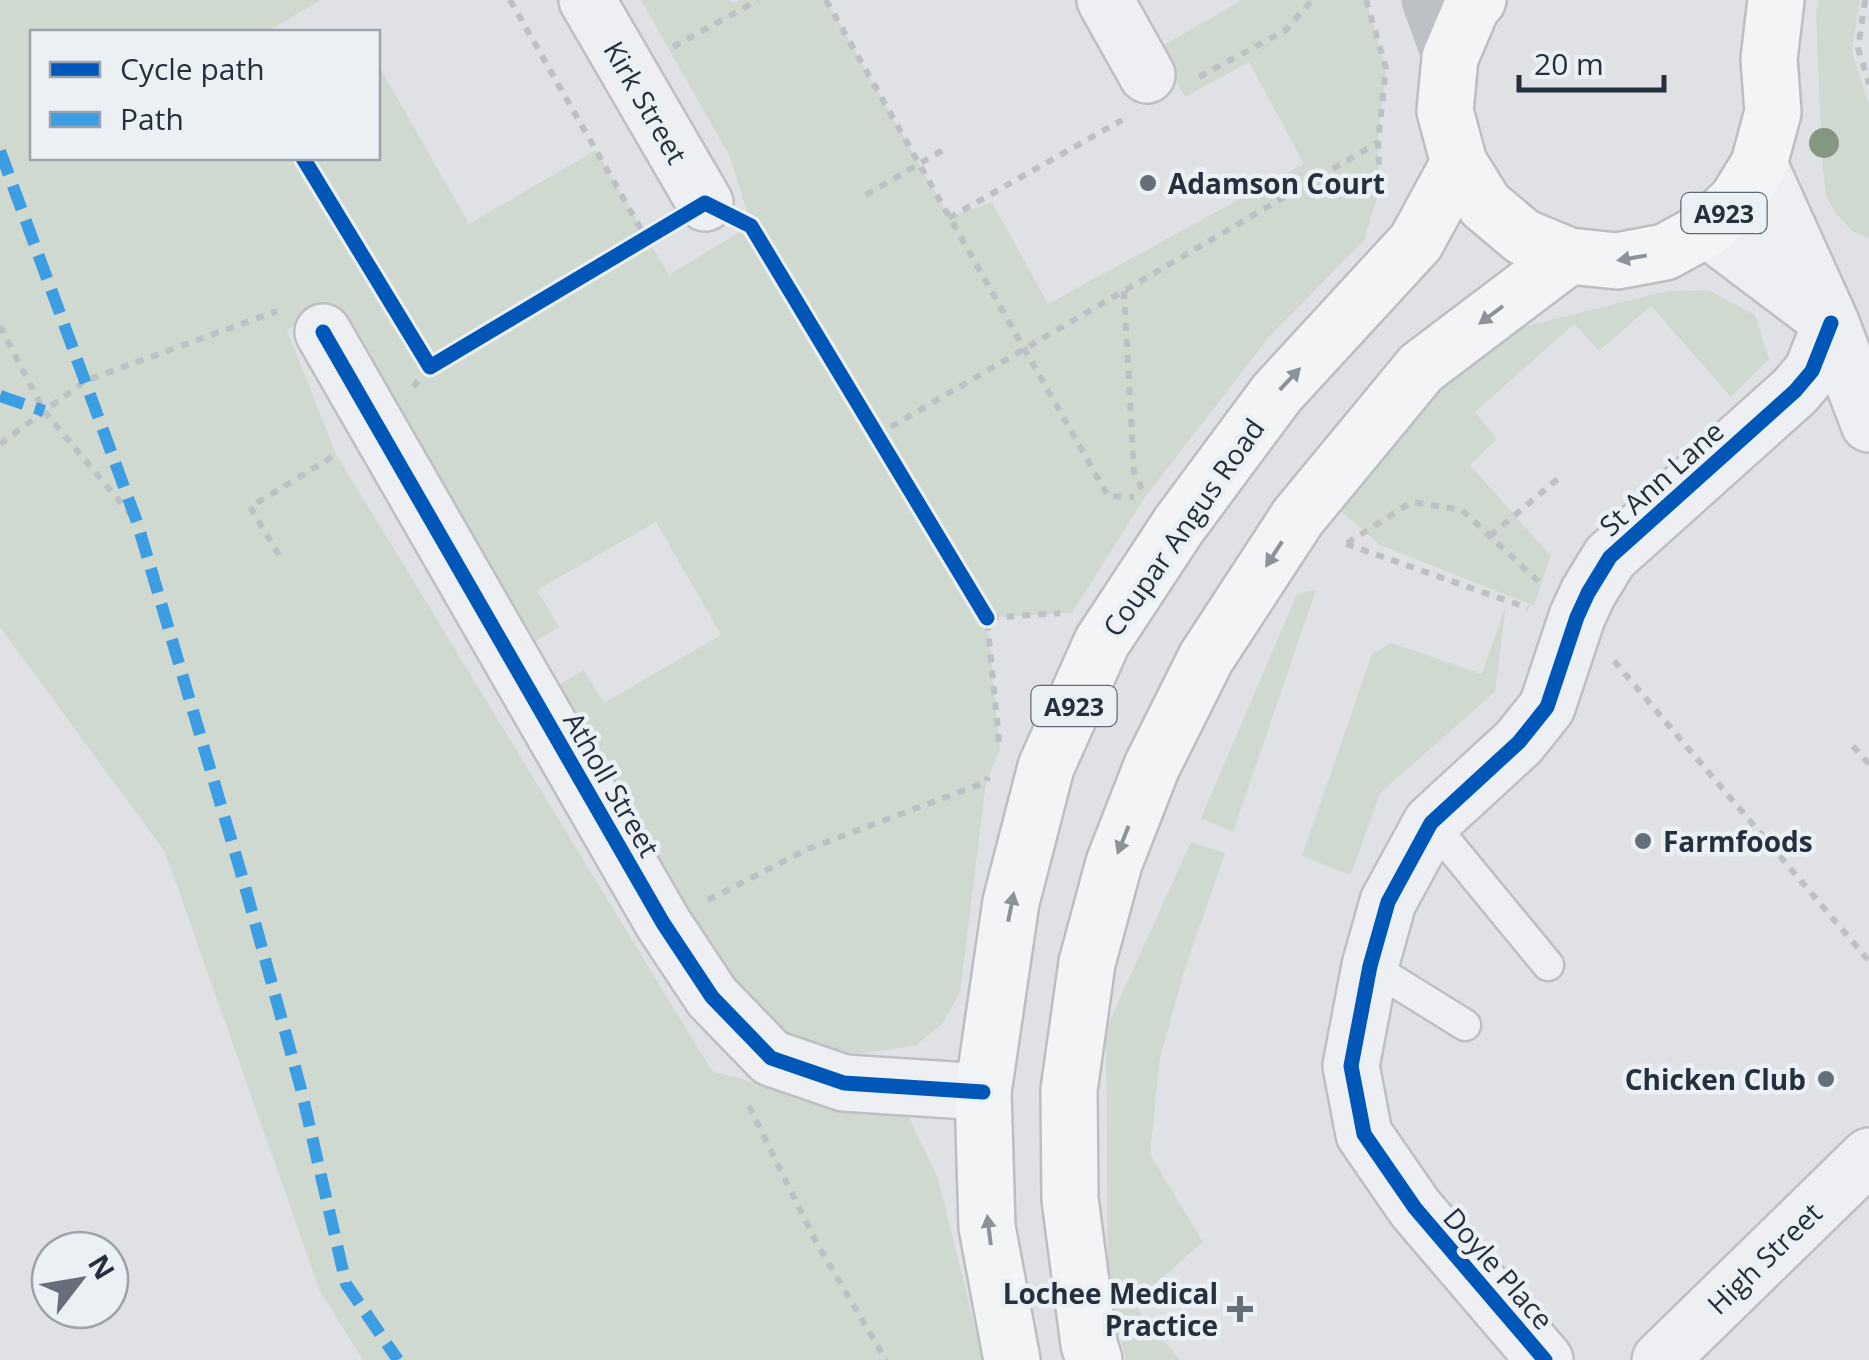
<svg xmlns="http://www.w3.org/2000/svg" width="1869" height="1360" viewBox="0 0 1869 1360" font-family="'Open Sans',sans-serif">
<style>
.green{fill:#d0d9cf}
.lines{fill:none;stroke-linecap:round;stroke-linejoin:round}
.lane-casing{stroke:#bdbfc2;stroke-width:35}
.street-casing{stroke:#bdbfc2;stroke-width:60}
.primary-casing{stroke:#bbbec2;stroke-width:60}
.path{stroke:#bdc0c4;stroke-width:6;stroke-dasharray:8 8;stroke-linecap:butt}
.lane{stroke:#eeeff2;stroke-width:30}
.street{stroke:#eeeff2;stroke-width:55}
.secondary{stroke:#bdc0c5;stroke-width:55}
.primary{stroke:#f3f4f5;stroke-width:55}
.quiet{stroke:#3c9de3;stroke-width:12;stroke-dasharray:25 12;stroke-linecap:butt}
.cycleway-casing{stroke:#ebf0f5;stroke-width:21}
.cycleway{stroke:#0057b8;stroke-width:15}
.tree{fill:#859782}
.oneway{fill:#8c929a}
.poi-dot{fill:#666e79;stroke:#ebf0f5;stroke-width:4}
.labels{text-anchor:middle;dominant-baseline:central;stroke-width:9;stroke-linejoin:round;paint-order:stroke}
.shield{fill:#ebf0f5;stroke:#606a76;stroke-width:2.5}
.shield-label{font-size:25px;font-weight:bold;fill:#25303f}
.street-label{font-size:28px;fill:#25303f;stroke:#ebf0f5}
.poi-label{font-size:28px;font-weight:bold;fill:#25303f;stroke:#ebf0f5;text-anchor:start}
</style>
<rect width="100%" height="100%" fill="#dfe1e4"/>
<path class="green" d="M0,0H321L266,32H32V158H378V64L469,224L596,150L669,275L751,225L730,157L641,0H730L732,3L740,0H826L949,217L992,202L1048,304L1304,164L1249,62L1185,97L1157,49L1242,0H1366L1386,68L1378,142L1380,188L1364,240L1270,336L1145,497L1072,613L987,618L1000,749L986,783L960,992L942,1024L915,1046L854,1054L785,1035L729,990L550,690L584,670L604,703L721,635L656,522L537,590L559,627L525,648L321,307L287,330L336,454L712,1071L848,1109L908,1116L938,1178L983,1360H363L320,1291L165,852L0,627Z
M1819,0H1860L1852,51L1869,105V238L1852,231L1835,212L1826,196L1822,159L1816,11Z
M1708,290L1755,315L1769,359L1731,397L1651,306L1599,351L1574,324L1475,412L1497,439L1470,465L1551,556L1534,606L1380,545L1341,511L1464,360L1523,327L1667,291Z
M1316,590L1233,832L1201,818L1297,594Z
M1506,605L1495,692L1380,793L1351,875L1302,856L1372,654L1391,643L1482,674Z
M1191,842L1225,853L1185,968L1160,1058L1150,1154L1203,1242L1133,1303L1180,1360H1126L1108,1288L1106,1029Z"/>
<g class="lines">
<defs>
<path id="lane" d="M1431,823L1548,965
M1370,966L1465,1025"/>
<path id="street" d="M587,0L705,203
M1105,0L1147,75
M1759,164L1831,323L1869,424
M1707,229L1825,318
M323,332L663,923L712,997L771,1058L844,1083L983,1092
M1545,1360L1415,1208L1364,1134L1351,1066L1370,966L1388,902L1431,823L1519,742L1547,707L1577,617L1588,593L1610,557L1795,391L1812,371L1831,323
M1660,1360L1869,1156"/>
<path id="primary" d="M1478,0L1472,6L1450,58L1445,111L1459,163L1485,205L1523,237L1569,256L1617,261L1665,252L1707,229L1737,200L1759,164L1773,112L1769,59L1776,0
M1012,1360L987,1227L983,1092L1011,902L1046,767L1102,642L1179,525L1277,393L1416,242L1459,163
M1094,1360L1089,1344L1070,1199L1069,1090L1087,963L1114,863L1152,766L1206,658L1298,517L1421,368L1569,256"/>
</defs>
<use href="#lane" class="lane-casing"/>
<use href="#street" class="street-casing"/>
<use href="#primary" class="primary-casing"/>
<path class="path" d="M510,0L646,238
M826,0L1108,496L1134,497
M1366,0L1386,68L1378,142L1380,188L1376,202
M1865,0L1858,48L1869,84
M673,47L758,0
M1199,77L1286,30L1312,0
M866,195L943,150
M949,218L1122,120
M1124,291L1134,472L1142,489
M0,326L44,411L137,522
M413,387L430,367
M877,435L1377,143
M0,444L85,381L277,311
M1490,536L1560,477
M1347,543L1412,502L1462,510L1539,582
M1346,544L1528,608
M279,555L250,507L337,454
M1614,661L1869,961
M999,742L987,618L1060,613
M1853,746L1869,764
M708,900L808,849L986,782L988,777
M749,1106L816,1242L886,1360"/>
<use href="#lane" class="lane"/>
<use href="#street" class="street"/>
<path class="secondary" d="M1429,0L1450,58"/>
<use href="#primary" class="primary"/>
<path class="quiet" d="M0,151L137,522L244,883L301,1089L346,1284L398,1360
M0,396L44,411"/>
<defs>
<path id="cycleway" d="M303,158L430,367L705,203L751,226L987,618
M323,332L663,923L712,997L771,1058L844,1083L983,1092
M1545,1360L1415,1208L1364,1134L1351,1066L1370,966L1388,902L1431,823L1519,742L1547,707L1577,617L1588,593L1610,557L1795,391L1812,371L1831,323"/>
</defs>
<use href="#cycleway" class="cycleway-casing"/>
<use href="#cycleway" class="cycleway"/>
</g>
<circle class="tree" cx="1824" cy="143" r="15"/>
<defs><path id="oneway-solid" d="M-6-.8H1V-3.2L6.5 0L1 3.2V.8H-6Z" transform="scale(2.5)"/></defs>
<g class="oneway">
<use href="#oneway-solid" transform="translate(1632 258) rotate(170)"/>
<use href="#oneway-solid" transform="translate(1491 315) rotate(143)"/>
<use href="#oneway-solid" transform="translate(1290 379) rotate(-47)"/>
<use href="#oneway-solid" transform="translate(1274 554) rotate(123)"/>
<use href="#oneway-solid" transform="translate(1123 840) rotate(112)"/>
<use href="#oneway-solid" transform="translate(1011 907) rotate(-79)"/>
<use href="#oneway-solid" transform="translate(989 1230) rotate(-97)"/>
</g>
<g class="poi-dot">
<circle cx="1148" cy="183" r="10"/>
<circle cx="1643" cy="841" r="10"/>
<circle cx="1826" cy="1079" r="10"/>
<path d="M1235 1294h10v10h10v10h-10v10h-10v-10h-10v-10h10z"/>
</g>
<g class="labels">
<g class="shield">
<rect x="1681.5" y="193" width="85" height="40" rx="8"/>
<rect x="1031.5" y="686" width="85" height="40" rx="8"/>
</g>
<g class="shield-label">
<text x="1724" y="213">A923</text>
<text x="1074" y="706">A923</text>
</g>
<g class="street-label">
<text transform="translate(646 102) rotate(60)">Kirk Street</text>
<text transform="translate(1661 478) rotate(-42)">St Ann Lane</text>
<text transform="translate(1183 527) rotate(-55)">Coupar Angus Road</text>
<text transform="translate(612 784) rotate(60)">Atholl Street</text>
<text transform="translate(1764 1258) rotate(-44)">High Street</text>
<text transform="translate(1499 1268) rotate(49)">Doyle Place</text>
</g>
<g class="poi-label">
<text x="1168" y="183">Adamson Court</text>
<text x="1663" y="841">Farmfoods</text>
<text x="1806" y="1079" text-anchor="end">Chicken Club</text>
<text x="1218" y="1293" text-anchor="end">Lochee Medical<tspan x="1218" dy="32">Practice</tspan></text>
</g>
</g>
<rect x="30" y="30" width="350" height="130" fill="#ebf0f5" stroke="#9ca3ac" stroke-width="2.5"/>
<rect x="50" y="62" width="50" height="15" fill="#0057b8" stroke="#9ca3ac" stroke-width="2.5"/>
<text x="120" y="80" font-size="30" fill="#25303f">Cycle path</text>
<rect x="50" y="112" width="50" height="15" fill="#3c9de3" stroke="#9ca3ac" stroke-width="2.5"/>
<text x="120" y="130" font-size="30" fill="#25303f">Path</text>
<g transform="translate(80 1280) rotate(59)"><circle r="48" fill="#ebf0f5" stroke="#9ca3ac" stroke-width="2.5"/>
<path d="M0-8L18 38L0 25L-18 38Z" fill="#666e79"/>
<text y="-15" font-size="28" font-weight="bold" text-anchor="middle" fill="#25303f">N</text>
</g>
<path d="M1519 75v15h145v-15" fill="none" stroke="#25303f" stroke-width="5"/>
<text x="1534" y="75" font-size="30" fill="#25303f" stroke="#ebf0f5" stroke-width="8" paint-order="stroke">20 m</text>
</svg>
